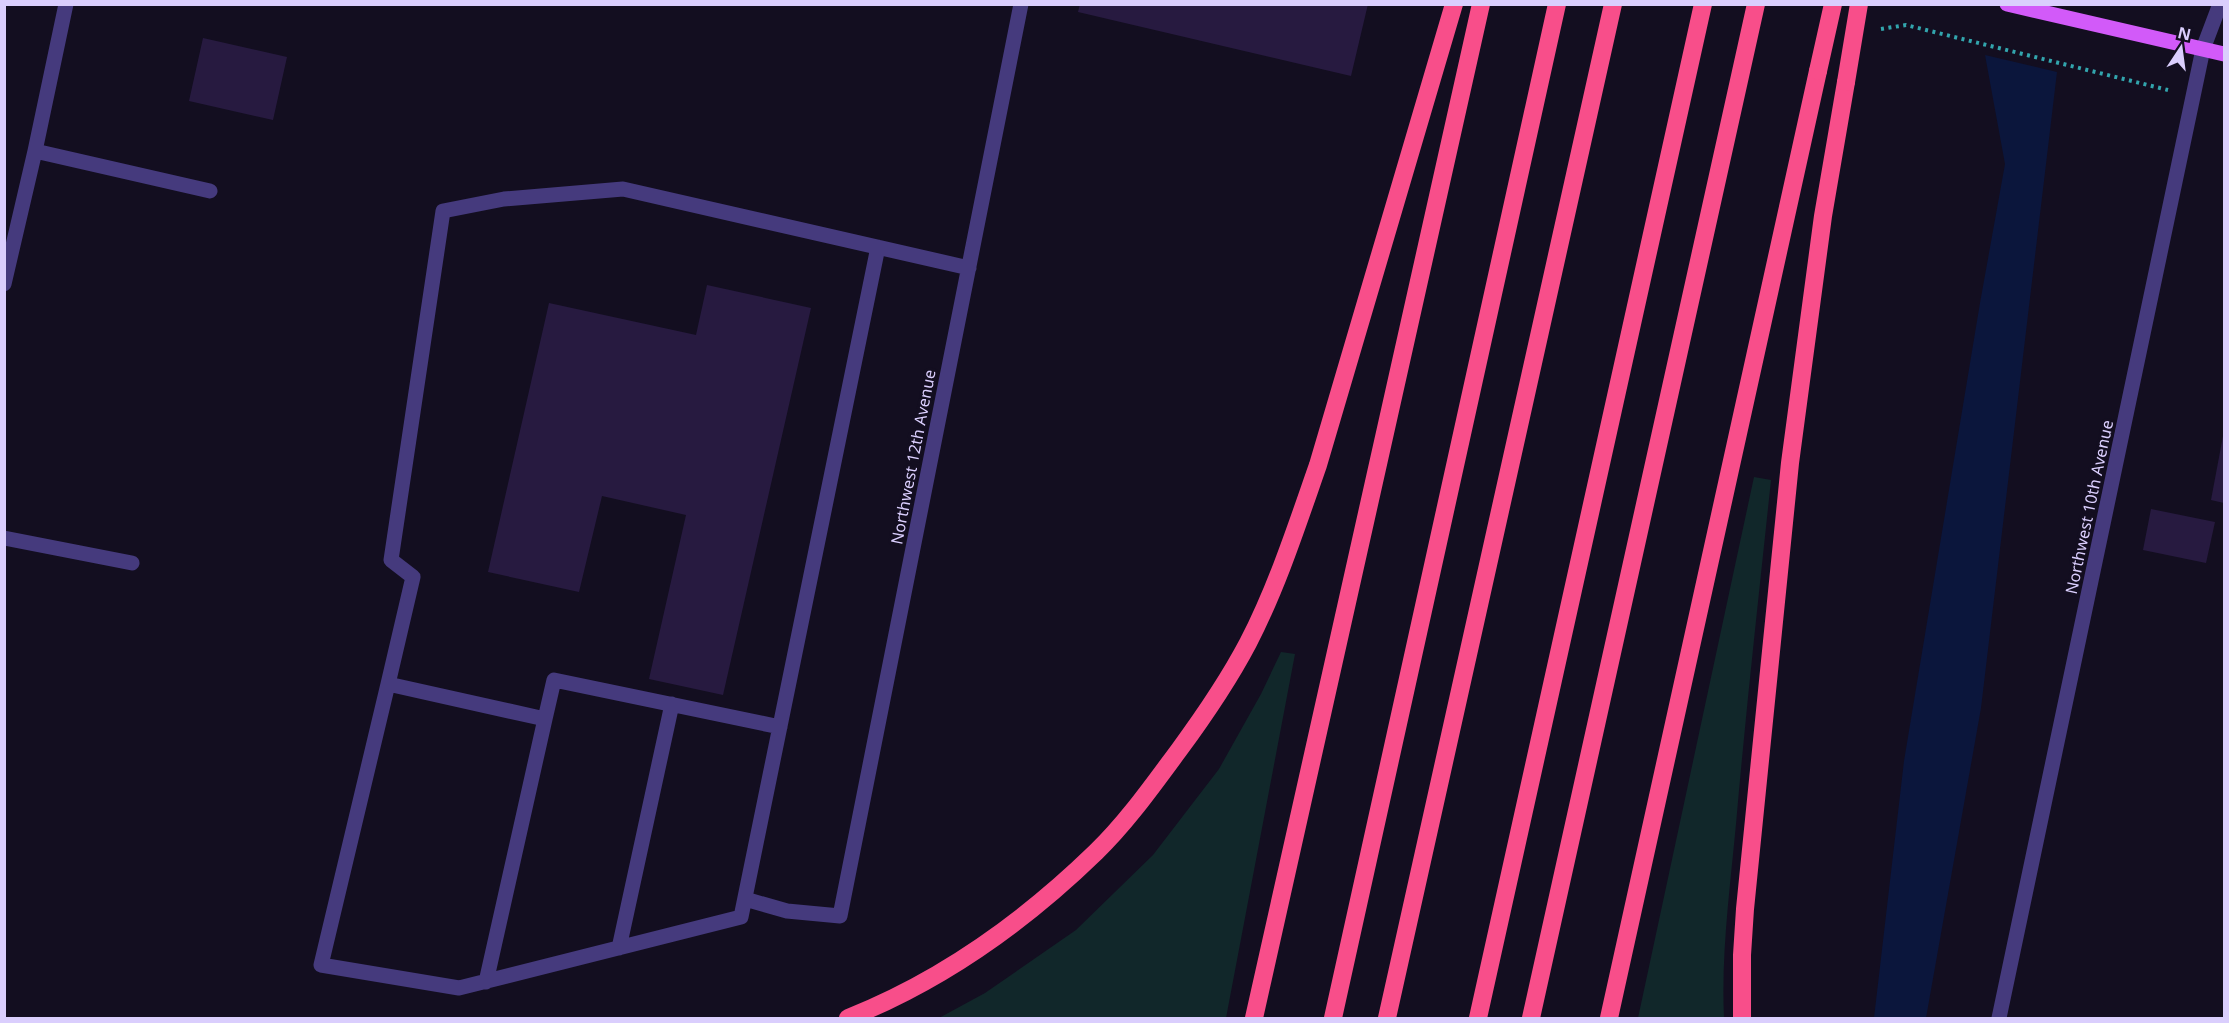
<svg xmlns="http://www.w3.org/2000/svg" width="2229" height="1023" viewBox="0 0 2229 1023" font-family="'Noto Sans',sans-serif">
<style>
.green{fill:#11272a}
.water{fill:#0b163c}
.building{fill:#271a40}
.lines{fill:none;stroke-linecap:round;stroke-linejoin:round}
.path{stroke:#32a5ad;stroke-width:4;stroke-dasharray:3 4.5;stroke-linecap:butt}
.minor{stroke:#453a7d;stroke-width:15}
.major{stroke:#d25af9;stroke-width:15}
.highway{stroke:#f84e8a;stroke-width:18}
.highway-bridge{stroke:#f84e8a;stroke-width:18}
.labels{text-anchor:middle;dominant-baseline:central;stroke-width:6;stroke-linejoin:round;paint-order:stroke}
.street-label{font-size:16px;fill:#dacefd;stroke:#130e20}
</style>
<rect width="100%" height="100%" fill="#130e20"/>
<path class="green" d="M1754,477L1771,480C1759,594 1746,709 1736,824C1730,888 1721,954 1724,1018H1638Z
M1281,652L1295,654L1226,1018H939L985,993L1076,930L1153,855L1219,769L1261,694Z"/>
<path class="water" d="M1985,55L2057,72L1981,708L1926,1018H1874L1904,761L1980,303L2005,164Z"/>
<path class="building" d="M1080,4H1368L1351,76L1078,12Z
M203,38L287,57L273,120L189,101Z
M707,285L811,308L723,695L649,679L686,515L602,496L579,592L488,572L549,303L696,335Z
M2223,436H2224V503L2211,500Z
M2151,509L2215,522L2206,563L2143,550Z"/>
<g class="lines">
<path class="path" d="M1881,29L1906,25L2168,90"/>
<path class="minor" d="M35,151L210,191
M4,284L35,151L66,4
M4,538L132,563
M388,684L413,577L391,560L443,211L504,199L623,189L969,268
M545,719L554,680L780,727
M745,899L787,911L840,916L1021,4
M619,948L672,704
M486,982L545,719L388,684L321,965L459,988L741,917L878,247
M1999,1018L2203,49L2220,4"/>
<path class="major" d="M2007,4L2224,54"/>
<path class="highway" d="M848,1018C941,981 1025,921 1096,852C1127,822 1153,785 1179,750C1204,716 1228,681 1248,643C1277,587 1297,525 1318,465L1454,4
M1254,1018L1481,4
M1333,1018L1557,4
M1387,1018L1613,4
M1478,1018L1703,4
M1531,1018L1756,4
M1609,1018L1818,71
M1742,1018V955L1745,909L1790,463L1823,216L1846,82"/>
<path class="highway-bridge" d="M1818,71L1833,4
M1846,82L1859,4"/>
</g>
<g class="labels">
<g class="street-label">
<text transform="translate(913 457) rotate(-79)">Northwest 12th Avenue</text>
<text transform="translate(2089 507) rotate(-78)">Northwest 10th Avenue</text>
</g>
</g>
<rect width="2229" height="1023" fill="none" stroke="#dacefd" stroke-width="12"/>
<g transform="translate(2181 48) rotate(13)" stroke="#130e20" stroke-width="4.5" paint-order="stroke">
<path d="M0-4.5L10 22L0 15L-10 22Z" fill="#dacefd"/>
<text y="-9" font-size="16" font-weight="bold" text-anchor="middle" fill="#dacefd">N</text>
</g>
</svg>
